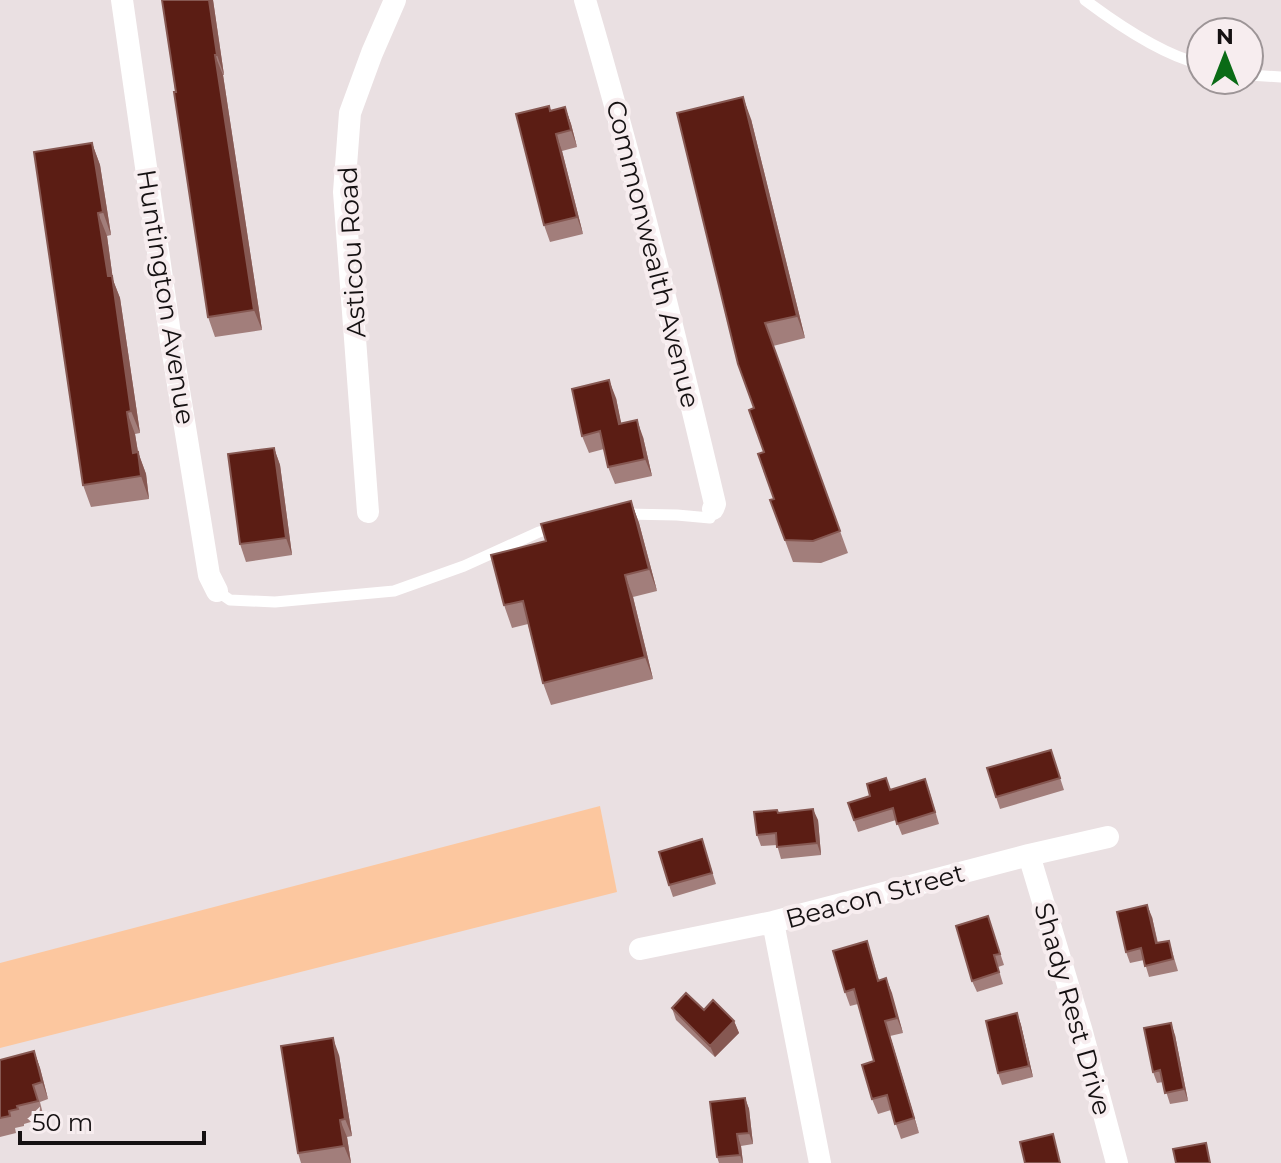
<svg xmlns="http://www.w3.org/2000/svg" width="1281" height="1163" viewBox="0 0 1281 1163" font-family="Montserrat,sans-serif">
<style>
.green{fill:#fcc79f}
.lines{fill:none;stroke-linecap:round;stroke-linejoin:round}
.lane{stroke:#fff;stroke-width:11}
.street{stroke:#fff;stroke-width:22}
.wall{fill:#a27e7b}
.shaded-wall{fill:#865852}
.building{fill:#5b1d14;stroke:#865852;stroke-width:2}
.labels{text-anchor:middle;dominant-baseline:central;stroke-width:8;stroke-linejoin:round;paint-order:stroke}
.street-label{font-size:26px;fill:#151112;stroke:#f7edef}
</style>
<rect width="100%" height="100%" fill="#eae0e2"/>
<path class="green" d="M600,806L617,892L0,1048V963Z"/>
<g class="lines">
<path class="lane" d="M1085,0C1117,24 1162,55 1201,64
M1249,75L1281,77
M625,514L677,515L710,518L713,510
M217,591L230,600L275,602L394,591L464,566L539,532L557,527"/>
<path class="street" d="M122,0L171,341L209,575L217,591
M585,0C634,166 675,335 715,504L713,509
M368,512L344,192L350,113L372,53L395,0
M1029,855L1082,1032L1117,1163
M773,922L820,1163
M640,949L773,922L1029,855L1108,837"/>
</g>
<path class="wall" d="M162,0H213L224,75H223L262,330L215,337L208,317Z
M565,107L571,124L577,147L562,151L583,234L550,242L544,225L550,111Z
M751,119L805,338L773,346L848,553L821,563L793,562L770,500L774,499L754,408Z
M92,143L100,165L111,235L107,236L113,280L120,298L140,433L135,434L138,452L146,474L149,499L91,507L83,485Z
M616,398L621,424L643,437L652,476L615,484L608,467L604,449L589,453L582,436Z
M274,448L280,465L292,555L246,562L240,544Z
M631,501L639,523L657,591L633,597L653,679L551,705L543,683L528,624L512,628L504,605L546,541Z
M1051,750L1064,790L1000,809L996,797Z
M890,789L929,790L939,824L902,835L896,820L858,832L848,803Z
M777,810L778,813L818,820L821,855L781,859L777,845L761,846L757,835Z
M702,839L716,884L673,897L669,885Z
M988,916L1004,965L998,967L1003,984L977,992L972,981Z
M1152,917L1158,943L1169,941L1178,971L1149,977L1144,960L1130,963L1126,952Z
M867,941L879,980L886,978L903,1033L890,1036L919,1133L901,1139L891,1110L878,1114L872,1099L874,1061L858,1004L850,1006L845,992Z
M672,1008L704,1010L734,1021L739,1033L715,1057L676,1020Z
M1017,1013L1021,1025L1033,1077L1002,1085L998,1073Z
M1175,1035L1188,1101L1170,1104L1163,1082L1157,1083L1153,1072Z
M34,1051L40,1068L48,1099L40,1102L44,1118L24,1124V1126L15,1128L16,1133L0,1137V1060Z
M339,1055L352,1136L347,1137L351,1163H301L298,1153Z
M745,1098L749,1109L753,1144L741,1146L743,1163H719L717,1157Z"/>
<path class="shaded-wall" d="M209,0H213L224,75L217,55Z
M215,55L223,75L262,330L254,310Z
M743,97L751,119L805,338L797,316Z
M565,107L571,124L577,147L571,130Z
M556,134L562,151L583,234L577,217Z
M92,143L100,165L111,235L103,212Z
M98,213L107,236L113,280L120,298L140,433L131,411L108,276Z
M609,380L616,398L625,441L619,424Z
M127,412L135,434L138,452L146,474L149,499L133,453Z
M637,420L643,437L652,476L645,459Z
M274,448L280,465L292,555L286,538Z
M631,501L639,523L657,591L649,569Z
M625,575L633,597L653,679L645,657Z
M813,809L818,820L821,855L817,843Z
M1147,905L1152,917L1160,955L1156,943Z
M886,978L892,993L903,1033L897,1018Z
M1017,1013L1021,1025L1033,1077L1029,1066Z
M734,1021L739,1033L715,1057L710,1046Z
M885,1021L890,1036L919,1133L914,1118Z
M1171,1023L1175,1035L1188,1101L1184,1089Z
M333,1038L339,1055L352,1136L345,1119Z
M34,1051L40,1068L48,1099L42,1082Z
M745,1098L749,1109L753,1144L749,1133Z
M340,1120L347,1137L351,1163L344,1146Z
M737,1134L741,1146L743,1163L740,1155Z"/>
<path class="building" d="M162,0H209L217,55H215L254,310L208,317L174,92H176Z
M1218,24L1236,27L1235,32H1216Z
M743,97L797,316L765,323L840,531L813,541L785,540L770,500L774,499L758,454L764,452L749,410L754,408L738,364L677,113Z
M549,106L550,111L565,107L571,130L556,134L577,217L544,225L516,114Z
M92,143L103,212L98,213L108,276H112L131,411L127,412L133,453L138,452L141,476L83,485L34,152Z
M609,380L619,424L637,420L645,459L608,467L600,431L582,436L572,389Z
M274,448L286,538L240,544L228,454Z
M631,501L649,569L625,575L645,657L543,683L523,601L504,605L491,555L546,541L541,524Z
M1051,750L1060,778L996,797L987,768Z
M886,778L890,790L925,779L935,812L897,824L893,808L854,820L848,803L870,796L867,784Z
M813,809L817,843L777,847L776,833L757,835L754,812L777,810L778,813Z
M702,839L712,873L669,885L659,852Z
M1147,905L1156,943L1169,941L1173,959L1145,966L1141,948L1126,952L1117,912Z
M988,916L1000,954L994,955L999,972L972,981L956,926Z
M867,941L878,981L886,978L897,1018L885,1021L914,1118L895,1124L887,1095L872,1099L862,1065L874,1061L854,989L845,992L833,951Z
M686,993L704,1010L713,1000L734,1021L710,1046L672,1008Z
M1017,1013L1029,1066L998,1073L986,1021Z
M1171,1023L1184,1089L1165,1093L1160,1070L1153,1072L1144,1028Z
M333,1038L345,1119L340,1120L344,1146L298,1153L281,1046Z
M34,1051L42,1082L33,1085L38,1101L17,1106L18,1109L9,1111L10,1116L0,1118V1060Z
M745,1098L749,1133L737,1134L740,1155L717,1157L710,1102Z
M1053,1134L1060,1163H1025L1020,1142Z
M1206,1143L1210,1163H1176L1173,1149Z"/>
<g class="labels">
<g class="street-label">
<text transform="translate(352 252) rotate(-93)">Asticou Road</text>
<text transform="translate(653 254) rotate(76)">Commonwealth Avenue</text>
<text transform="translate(166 297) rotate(81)">Huntington Avenue</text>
<text transform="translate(875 896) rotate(-15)">Beacon Street</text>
<text transform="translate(1073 1009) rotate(74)">Shady Rest Drive</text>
</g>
</g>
<g transform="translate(1225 56)"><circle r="38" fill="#f7edef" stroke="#9d9597" stroke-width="2"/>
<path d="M0-6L14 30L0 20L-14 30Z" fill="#0a6b16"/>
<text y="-12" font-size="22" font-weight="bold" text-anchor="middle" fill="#151112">N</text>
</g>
<path d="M20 1131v12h184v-12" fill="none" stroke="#151112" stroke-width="4"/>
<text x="32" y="1131" font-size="24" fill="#151112" stroke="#f7edef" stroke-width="6" paint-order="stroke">50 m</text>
</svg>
